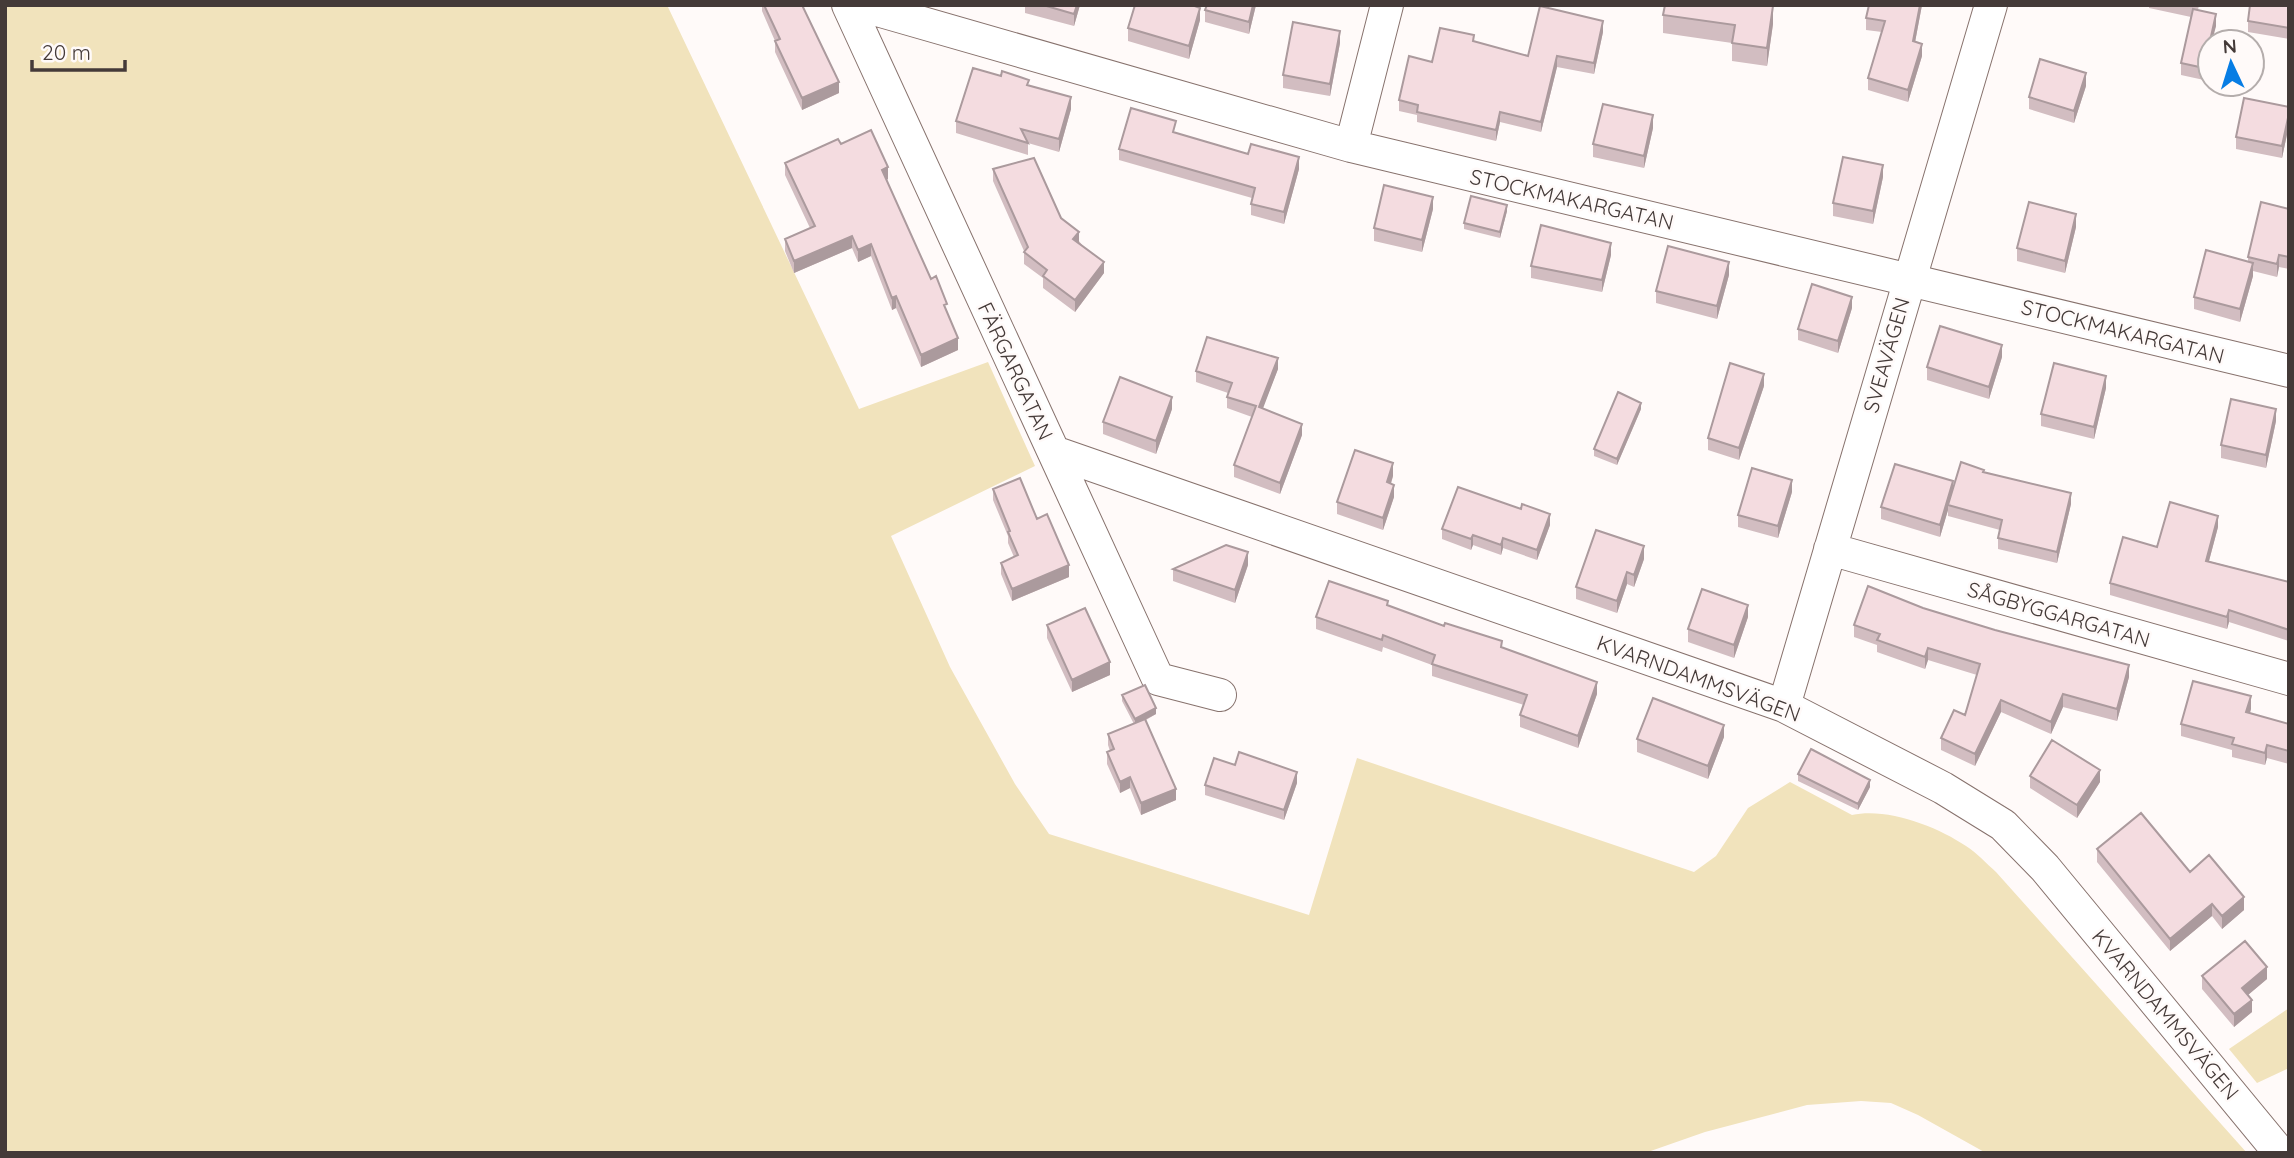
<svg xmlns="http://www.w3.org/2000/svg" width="2294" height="1158" viewBox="0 0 2294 1158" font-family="Quicksand,sans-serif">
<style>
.green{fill:#f1e3bc}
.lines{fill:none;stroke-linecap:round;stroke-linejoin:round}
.minor-casing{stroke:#87726d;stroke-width:34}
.minor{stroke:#fff;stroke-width:32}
.wall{fill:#d2bdc1}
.shaded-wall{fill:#ab9a9d}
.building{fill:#f4dce0;stroke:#ab9a9d;stroke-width:2}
.labels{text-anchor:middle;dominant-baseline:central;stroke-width:5;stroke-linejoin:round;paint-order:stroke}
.street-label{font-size:21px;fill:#443a38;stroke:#fffaf9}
</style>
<rect width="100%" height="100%" fill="#fffaf9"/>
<path class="green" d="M5,5H667L859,409L988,362L1035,466L891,536L950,667L1015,784L1049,834L1309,915L1357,758L1694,872L1716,856L1748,808L1790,782L1852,815C1886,807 1937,826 1966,846C1977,853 1986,863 1996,872L2247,1153H1986L1918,1115L1891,1103L1861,1101L1807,1105L1705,1132L1645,1153H5Z
M2289,1008V1068L2257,1083L2229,1049Z"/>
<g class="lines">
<defs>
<path id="minor" d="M848,5L1158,679L1220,695
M860,5L1351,146L2289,371
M1351,146L1387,5
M1054,452L1784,706L1943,788L2003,825L2045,868L2280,1153
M1830,549L2289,679
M1784,706L1991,5"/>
</defs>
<use href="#minor" class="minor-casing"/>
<use href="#minor" class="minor"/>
</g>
<path class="wall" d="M762,5H802L839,93L802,110L775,52V41L762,11Z
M1025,5H1080L1074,26L1025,13Z
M1256,5L1249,34L1205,22V10Z
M1869,5H1922L1915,42L1922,56L1908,102L1868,90V78L1882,32L1866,30V18Z
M2149,5H2199L2198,10L2216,26L2210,42V53L2204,80L2181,75V63L2191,17L2149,8Z
M2289,5V39L2248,32V21Z
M1663,15L1773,24L1767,66L1732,61V43L1663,33Z
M1200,20L1189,59L1128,41V28Z
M1603,32L1594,74L1557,67L1541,132L1500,122L1496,141L1417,122V115L1399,111V100L1432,62L1474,42L1528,56Z
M1340,43L1330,96L1283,88V75Z
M1029,85L1071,109L1059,152L1028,143V155L956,133V121Z
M2086,86L2074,123L2029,109V97Z
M2289,107V125L2282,158L2236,149V137Z
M1653,128L1644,168L1593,157V144Z
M1176,133L1299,169L1284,224L1251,215V204L1252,198L1119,160V149Z
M841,144L888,179L886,180L947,313L958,350L921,367L896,308L892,310L871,256L858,262L852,248L794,273L785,251V239L810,228L785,175V163Z
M993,169L1061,218L1104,273L1075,312L1043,288V278L1024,264V251L993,181Z
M1883,177L1873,224L1833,216V203Z
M1433,209L1422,252L1374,241V228Z
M2289,209V269L2279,267L2277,277L2253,271V276L2240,322L2194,309V297L2248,262V257Z
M1507,211L1500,238L1464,229V223Z
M2076,227L2065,273L2017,261V248Z
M1611,255L1602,292L1531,278V266Z
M1729,275L1717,319L1656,303V291Z
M1852,308L1838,353L1798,340V329Z
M2002,357L1989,399L1927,380V367Z
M1278,369L1262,409L1302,435L1280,494L1234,477V465L1252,417L1227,408V397L1228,393L1196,382V371Z
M1764,386L1739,460L1708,450V438Z
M2106,388L2094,439L2041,426V414Z
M1172,409L1156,454L1103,434V422Z
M1641,409L1617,465L1594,456V449Z
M2276,421L2266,468L2221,458V445Z
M1984,472L2071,504L2057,563L1998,549V538L2000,530L1948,516V510L1940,537L1881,519V507L1953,489Z
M1393,476L1391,484L1394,497L1383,530L1337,514V502Z
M993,489L1037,519L1069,577L1012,601L1001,574V563L1014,557L1008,543V536L993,500Z
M1792,492L1778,538L1738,527V515Z
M1550,525L1537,560L1503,548L1501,555L1473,545L1471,550L1442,539V529Z
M2218,527L2209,561L2289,582V641L2229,622L2227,629L2110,595V583L2157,547Z
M1644,559L1634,587L1627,584L1617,613L1576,599V587Z
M1248,565L1235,603L1173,581V569Z
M1388,605L1502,648L1597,694L1578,748L1520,727V715L1524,705L1432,676V665L1383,647L1382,652L1316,629V617Z
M1923,608L2129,677L2117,721L2063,707L2051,734L2001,712L1975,766L1941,750V738L1965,715L1977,675L1928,660L1925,669L1877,652V645L1854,637V625Z
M1748,617L1734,658L1688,642V629Z
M1047,625L1110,675L1072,692L1047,638Z
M1122,695L1156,714L1146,720L1176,800L1141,815L1130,788L1120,793L1107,764V752L1110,751L1108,745V734L1134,724L1122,701Z
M2251,709L2250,713L2289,724V764L2267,758L2265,765L2232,757V750L2181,736V724Z
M1724,737L1708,779L1637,752V739Z
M1798,774L1870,787L1858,810L1798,781Z
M2030,776L2100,782L2077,818L2030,788Z
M1297,783L1284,820L1205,795V785Z
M2097,849L2190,872L2244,910L2222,929L2212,916L2170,951L2097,862Z
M2202,976L2267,979L2248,995L2252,1012L2234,1027L2202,989Z"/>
<path class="shaded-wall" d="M1077,5H1080L1074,26V14Z
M1253,5H1256L1249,34V22Z
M1920,5H1922L1913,53V41Z
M1773,6V24L1767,66V48Z
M1200,8V20L1189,59V46Z
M2216,14V26L2212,42H2210V53L2204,80V68Z
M1603,21V32L1594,74V63Z
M1340,31V43L1330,96V84Z
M1922,44V56L1908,102V90Z
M1557,56V67L1541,132V122Z
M2086,73V86L2074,123V111Z
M839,82V93L802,110V98Z
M1071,97V109L1059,152V139Z
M1500,112V122L1496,141V130Z
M2289,113V125L2282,158V146Z
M1653,115V128L1644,168V156Z
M1299,157V169L1284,224V212Z
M1883,165V177L1873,224V211Z
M888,167V179L882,182V170Z
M1433,197V209L1422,252V240Z
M1507,205V211L1500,238V232Z
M2076,214V227L2065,273V261Z
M1079,232V244L1073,239Z
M852,236V248L794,273V261Z
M1611,243V255L1602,292V280Z
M871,244V256L858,262V250Z
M2279,255V267L2277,277V264Z
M1104,262V273L1075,312V300Z
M1729,262V275L1717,319V306Z
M2253,263V276L2240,322V309Z
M896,296V308L892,310V298Z
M1852,297V308L1838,353V341Z
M958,338V350L921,367V355Z
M2002,345V357L1989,399V387Z
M1278,358V369L1259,419V407Z
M1764,374V386L1739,460V448Z
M2106,376V388L2094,439V427Z
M1172,397V409L1156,454V441Z
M1641,403V409L1617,465V459Z
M2276,409V421L2266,468V455Z
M1302,424V435L1280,494V483Z
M1393,463V476L1387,495V482Z
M1792,480V492L1778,538V526Z
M1953,481V494L1948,505V510L1940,537V525Z
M1394,485V497L1383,530V518Z
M2071,493V504L2057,563V552Z
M1550,514V525L1537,560V550Z
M2218,516V527L2206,572V561Z
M1473,535V545L1471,550V539Z
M1503,538V548L1501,555V545Z
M1644,546V559L1634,587V575Z
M1248,552V565L1235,603V590Z
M1069,565V577L1012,601V589Z
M1627,572V584L1617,613V601Z
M1748,605V617L1734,658V645Z
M2229,610V622L2227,629V617Z
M1928,648V660L1925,669V657Z
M1110,662V675L1072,692V680Z
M2129,665V677L2117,721V709Z
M1597,682V694L1578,748V736Z
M2063,694V707L2051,734V722Z
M2251,696V709L2246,725V712Z
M2001,700V712L1975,766V754Z
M1156,708V714L1135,725V719Z
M1724,725V737L1708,779V766Z
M2267,745V758L2265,765V753Z
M2100,770V782L2077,818V805Z
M1297,772V783L1284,820V810Z
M1130,777V788L1120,793V782Z
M1870,780V787L1858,810V804Z
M1176,789V800L1141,815V803Z
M2244,897V910L2222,929V916Z
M2212,904V916L2170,951V939Z
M2267,967V979L2242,1000V988Z
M2252,1000V1012L2234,1027V1014Z"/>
<path class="building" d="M764,5H802L839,82L802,98L775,41L780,39Z
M1043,5H1077L1074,14Z
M1135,5H1192L1200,8L1189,46L1128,28Z
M1207,5H1253L1249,22L1205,10Z
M1665,5L1773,6L1767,48L1732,43L1735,25L1663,15Z
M1869,5H1920L1913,41L1922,44L1908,90L1868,78L1885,21L1866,18Z
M2250,5H2289V28L2248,21Z
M1540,6L1603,21L1594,63L1557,56L1541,122L1500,112L1496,130L1417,112L1418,105L1399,100L1409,56L1432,62L1440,28L1474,35L1473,41L1528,56Z
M2193,9L2216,14L2204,68L2181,63Z
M1293,22L1340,31L1330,84L1283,75Z
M2040,59L2086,73L2074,111L2029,97Z
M973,68L1001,76L1002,71L1029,80L1027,85L1071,97L1059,139L1021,129L1028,143L956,121Z
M2244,98L2289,107V113L2282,146L2236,137Z
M1603,104L1653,115L1644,156L1593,144Z
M1131,108L1176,121L1173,132L1248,154L1251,144L1299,157L1284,212L1251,204L1255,188L1119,149Z
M871,130L888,167L882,170L931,279L936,276L947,304L944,305L958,338L921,355L896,296L892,298L871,244L858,250L852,236L794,261L785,239L815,226L785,163L838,139L841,144Z
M1843,157L1883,165L1873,211L1833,203Z
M1034,158L1061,218L1079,232L1073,239L1104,262L1075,300L1043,276L1047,270L1024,252L1028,247L993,169Z
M1384,185L1433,197L1422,240L1374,228Z
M1471,196L1507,205L1500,232L1464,223Z
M2029,202L2076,214L2065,261L2017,248Z
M2261,202L2289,209V257L2279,255L2277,264L2248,257Z
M1541,225L1611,243L1602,280L1531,266Z
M1668,246L1729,262L1717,306L1656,291Z
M2206,250L2253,263L2240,309L2194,297Z
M1812,284L1852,297L1838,341L1798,329Z
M1940,326L2002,345L1989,387L1927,367Z
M1207,337L1278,358L1259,407L1302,424L1280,483L1234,465L1256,406L1227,397L1232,383L1196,371Z
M1730,363L1764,374L1739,448L1708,438Z
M2054,363L2106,376L2094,427L2041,414Z
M1120,377L1172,397L1156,441L1103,422Z
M1618,392L1641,403L1617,459L1594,449Z
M2231,399L2276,409L2266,455L2221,445Z
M1355,450L1393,463L1387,482L1394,485L1383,518L1337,502Z
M1961,462L1984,470L1983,472L2071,493L2057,552L1998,538L2002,520L1948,505Z
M1895,464L1953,481L1940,525L1881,507Z
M1752,468L1792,480L1778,526L1738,515Z
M1020,478L1037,519L1047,514L1069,565L1012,589L1001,563L1018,555L1008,532L1010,531L993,489Z
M1458,487L1521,509L1522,504L1550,514L1537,550L1503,538L1501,545L1473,535L1471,539L1442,529Z
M2170,502L2218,516L2206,561L2289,582V630L2229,610L2227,617L2110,583L2123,537L2157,547Z
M1596,530L1644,546L1634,575L1627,572L1617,601L1576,587Z
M1226,545L1248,552L1235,590L1173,569Z
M1329,581L1388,601L1387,605L1444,626L1445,623L1502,641L1501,647L1597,682L1578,736L1520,715L1527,695L1432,664L1435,655L1383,635L1382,640L1316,617Z
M1868,586L1923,608L1995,630L2129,665L2117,709L2063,694L2051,722L2001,700L1975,754L1941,738L1954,710L1965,715L1980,664L1928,648L1925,657L1877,640L1880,634L1854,625Z
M1702,589L1748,605L1734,645L1688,629Z
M1085,608L1110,662L1072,680L1047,625Z
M2193,681L2251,696L2246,712L2289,724V751L2267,745L2265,753L2232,744L2234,738L2181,724Z
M1145,685L1156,708L1135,719L1122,695Z
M1653,698L1724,725L1708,766L1637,739Z
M1145,719L1176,789L1141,803L1130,777L1120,782L1107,752L1114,749L1108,734Z
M2052,740L2100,770L2077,805L2030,776Z
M1811,749L1870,780L1858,804L1798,774Z
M1239,752L1297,772L1284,810L1205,785L1214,758L1235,765Z
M2141,813L2190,872L2209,855L2244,897L2222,916L2212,904L2170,939L2097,849Z
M2245,941L2267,967L2242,988L2252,1000L2234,1014L2202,976Z"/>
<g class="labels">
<g class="street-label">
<text transform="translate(1572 199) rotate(13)">STOCKMAKARGATAN</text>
<text transform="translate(2123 331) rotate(14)">STOCKMAKARGATAN</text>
<text transform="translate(1886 355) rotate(-74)">SVEAVÄGEN</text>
<text transform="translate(1016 371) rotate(65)">FÄRGARGATAN</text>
<text transform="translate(2059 614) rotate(16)">SÅGBYGGARGATAN</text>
<text transform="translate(1699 678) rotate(20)">KVARNDAMMSVÄGEN</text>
<text transform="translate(2166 1014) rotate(50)">KVARNDAMMSVÄGEN</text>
</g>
</g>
<rect width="2294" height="1158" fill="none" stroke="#443a38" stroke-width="14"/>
<g transform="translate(2231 63) rotate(356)"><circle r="33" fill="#fffaf9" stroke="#b4adac" stroke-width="2"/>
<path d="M0-5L12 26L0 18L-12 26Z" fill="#077de4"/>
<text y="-10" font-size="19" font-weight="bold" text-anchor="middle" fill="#443a38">N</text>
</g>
<path d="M32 60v10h93v-10" fill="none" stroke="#443a38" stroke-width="3.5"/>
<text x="42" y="60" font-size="21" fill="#443a38" stroke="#fffaf9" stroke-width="5" paint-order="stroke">20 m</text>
</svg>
